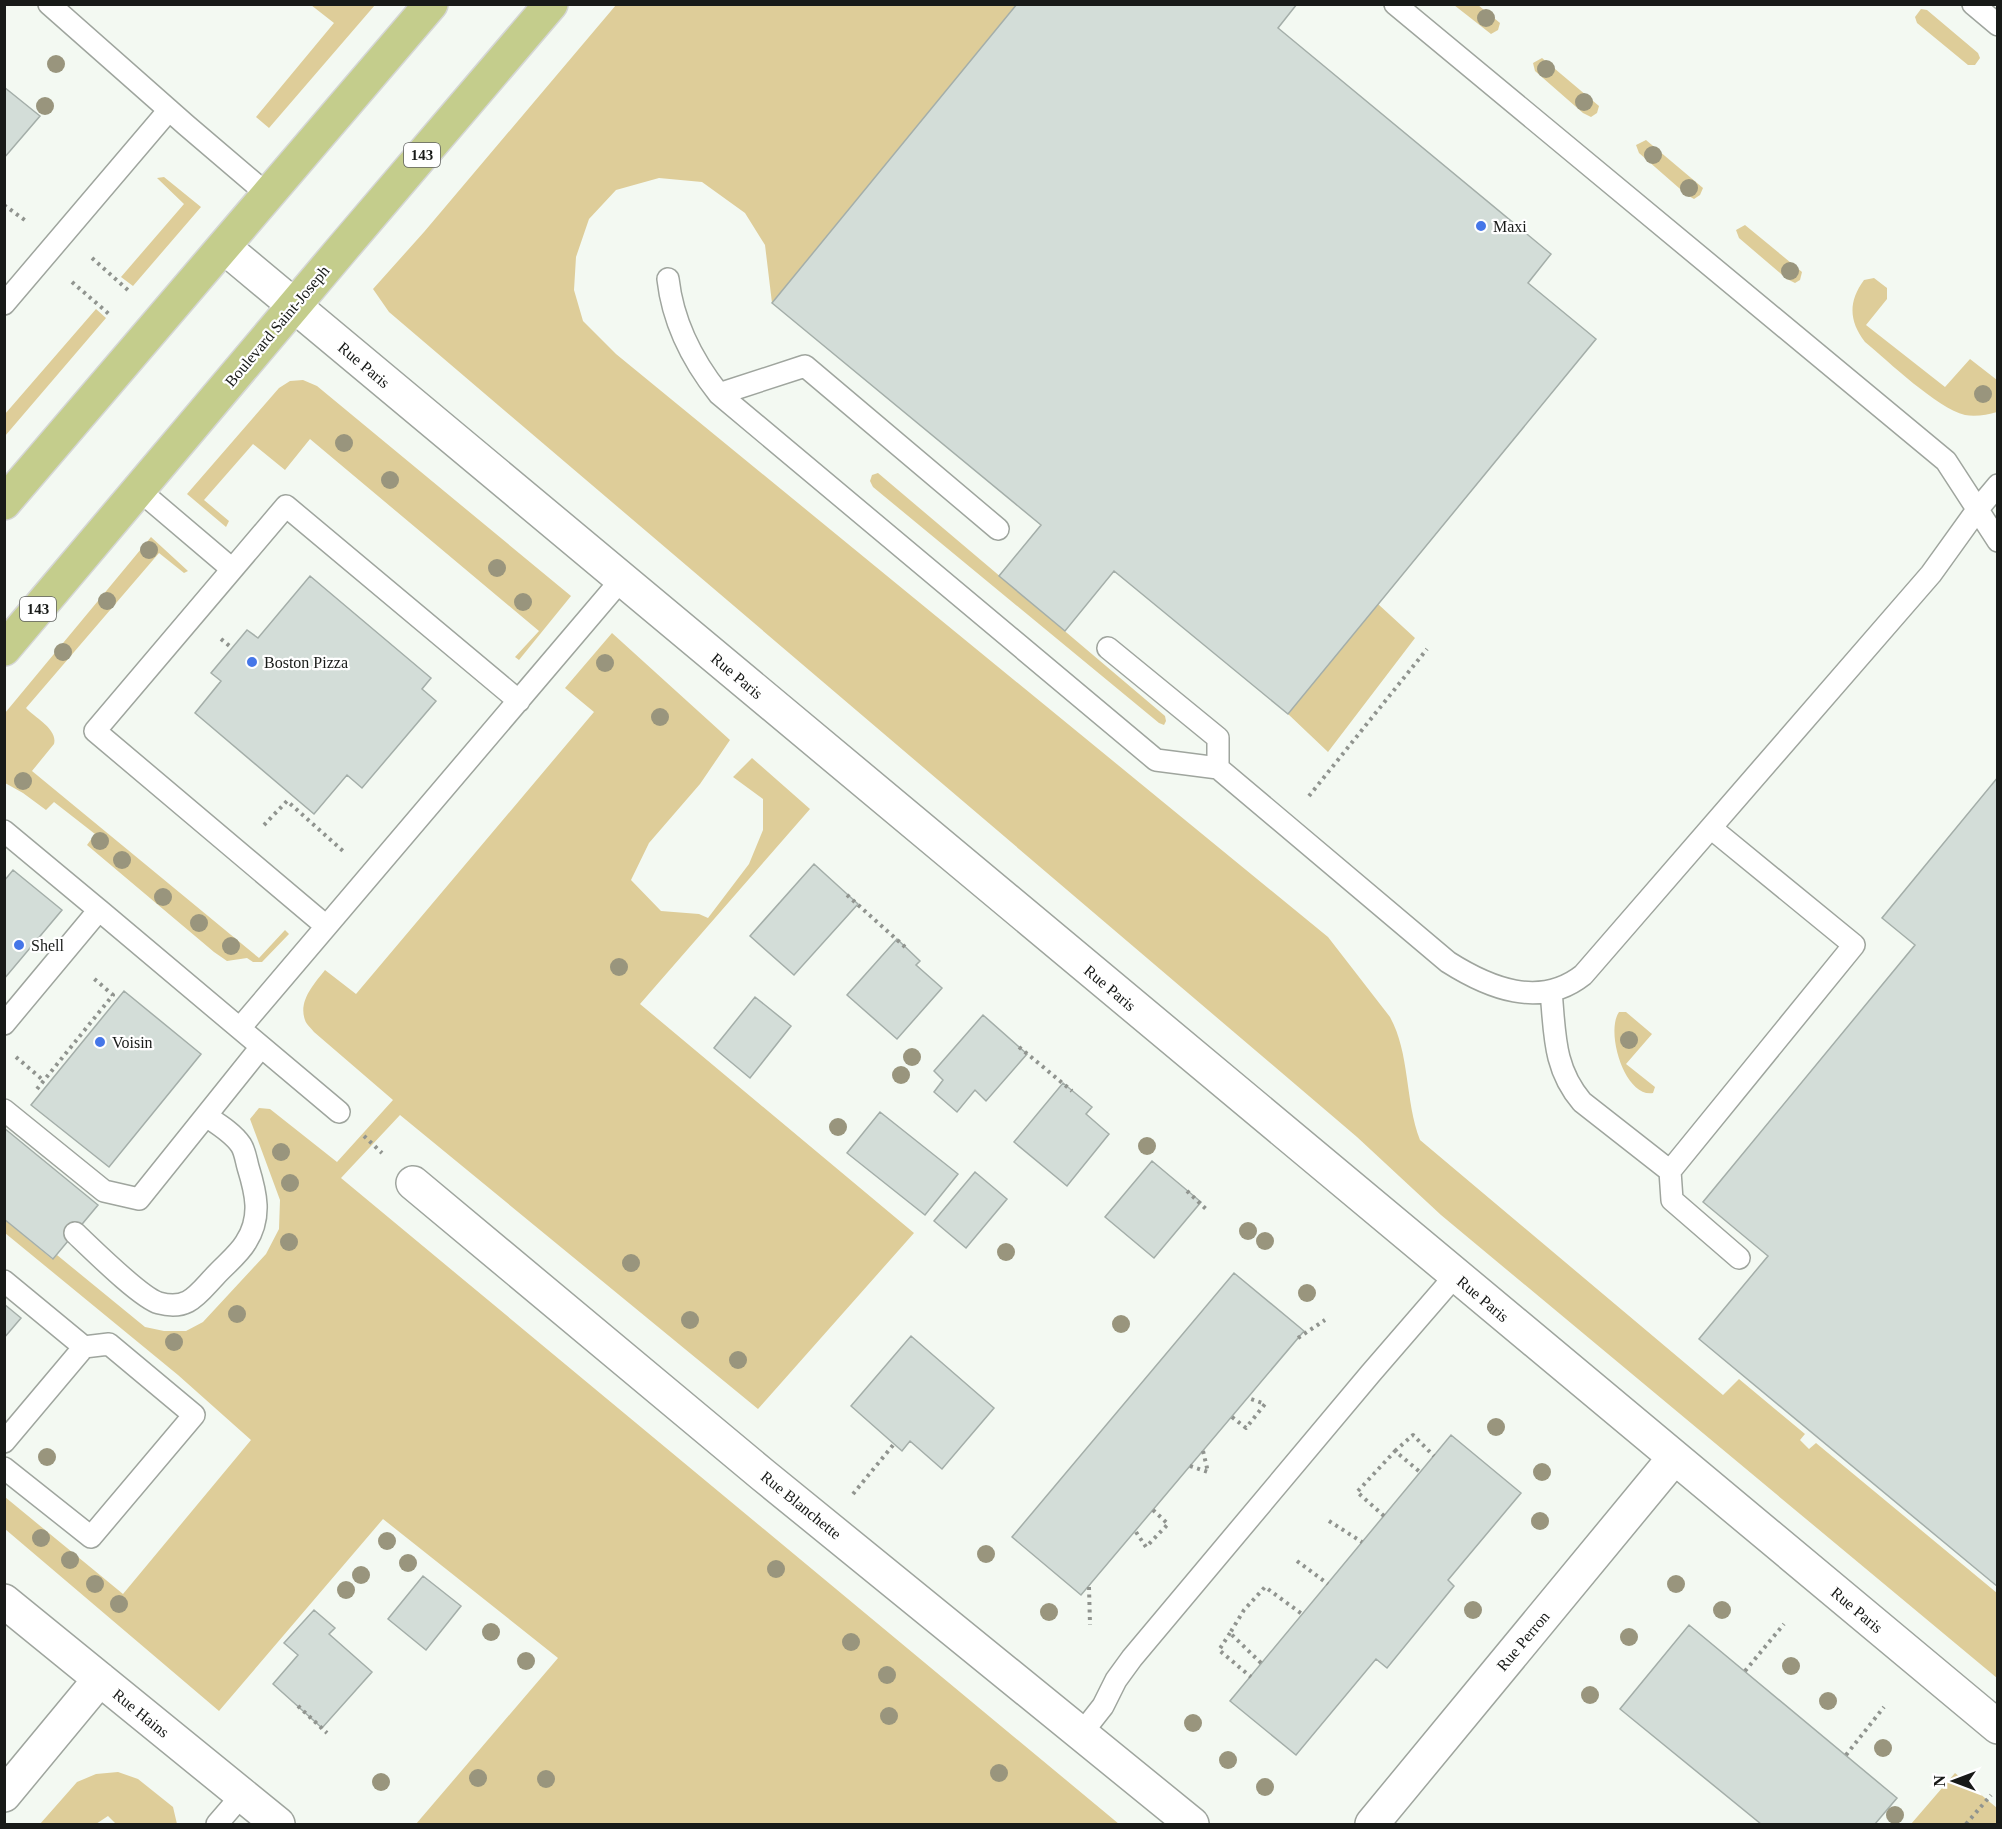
<svg xmlns="http://www.w3.org/2000/svg" width="2002" height="1829" viewBox="0 0 2002 1829" font-family="Georgia,serif">
<style>
.green{fill:#decd99}
.building{fill:#d3ddd8;stroke:#a4aea9;stroke-width:1.5}
.lines{fill:none;stroke-linecap:round;stroke-linejoin:round}
.lane-casing{stroke:#9fa59e;stroke-width:24}
.street-casing{stroke:#9fa59e;stroke-width:36}
.primary-casing{stroke:#d5d6d5;stroke-width:36}
.path{stroke:#90948f;stroke-width:4;stroke-dasharray:3 4.5;stroke-linecap:butt}
.lane{stroke:#fff;stroke-width:21}
.street{stroke:#fff;stroke-width:33}
.primary{stroke:#c4cd8c;stroke-width:33}
.tree{fill:#99957d}
.poi-dot{fill:#4576e8;stroke:#fff;stroke-width:2}
.labels{text-anchor:middle;dominant-baseline:central;stroke-width:4.5;stroke-linejoin:round;paint-order:stroke}
.shield{fill:#fff;stroke:#5d5f5d;stroke-width:1.5}
.shield-label{font-size:15px;font-weight:bold;fill:#181a18}
.poi-label{font-size:16px;fill:#181a18;stroke:#fff;text-anchor:start}
.street-label{font-size:16px;fill:#181a18;stroke:#fff}
</style>
<rect width="100%" height="100%" fill="#f3f9f2"/>
<path class="green" d="M311,5H375L269,128L256,117L334,23Z
M616,5H1017L772,303L765,245L745,213L702,182L659,178L616,190L589,219L576,257L574,290L583,321L616,354L1328,937L1390,1017C1410,1053 1405,1101 1420,1140L1723,1395L1739,1379L1805,1434L1800,1440L1809,1449L1816,1443L1997,1593V1678L1441,1215L1357,1137L389,312L373,289L424,232Z
M1454,5H1478L1500,23L1498,30L1491,34Z
M1921,9L1927,10L1978,53L1980,58L1975,65H1968L1917,23L1915,17Z
M1542,58L1599,106L1597,113L1591,117L1583,113L1535,71L1533,63Z
M1646,140L1703,188L1700,195L1694,199L1687,195L1639,153L1636,145Z
M164,177L201,207L133,286L121,277L184,204L157,178Z
M1745,225L1802,272L1800,280L1795,283L1787,279L1739,238L1736,230Z
M1874,278L1887,288V299L1866,325L1945,387L1970,359L1997,380V412C1987,415 1975,417 1965,415C1937,408 1889,362 1865,342C1849,321 1848,302 1864,280Z
M96,309L106,318L5,436V414Z
M303,380L317,386L571,596L519,660L515,657L539,631L310,439L285,470L253,444L204,500L229,521L226,527L187,494L279,388L290,381Z
M878,473L1165,716L1166,721L1164,725L1159,723L873,487L870,481L872,475Z
M151,537L188,571L184,573L159,553L26,708C35,718 58,729 54,744L32,771L259,958L285,930L289,934L262,962H253L247,958L227,961L214,952L87,845L95,834L54,802L46,810L23,793L5,783V713Z
M1378,604L1415,638L1328,752L1288,714Z
M612,633L730,740L700,784L649,843L631,880L661,911L699,914L708,918L749,864L763,830V799L733,777L752,758L810,809L640,1004L914,1233L758,1409L400,1115L341,1178L1119,1824H416L558,1658L383,1519L219,1711L5,1529V1497L123,1594L251,1440L178,1375L5,1233L4,1219L52,1259L57,1255L145,1327L164,1331H186L203,1322L266,1254L279,1229L280,1200L250,1119L259,1108L270,1109L337,1162L393,1100L314,1032C311,1028 306,1024 305,1020C298,1001 314,984 325,970L356,994L594,712L565,688Z
M1619,1012H1626L1652,1034L1626,1064L1655,1087L1653,1093C1625,1098 1605,1032 1619,1012Z
M118,1772L138,1779L173,1807L177,1824H116L108,1816L96,1824H40L77,1782L96,1774Z
M1955,1773L1997,1808V1824H1911Z"/>
<path class="building" d="M1017,4H1297L1278,28L1551,254L1528,283L1596,339L1288,714L1114,571L1065,631L999,576L1041,525L772,303Z
M4,87L40,116L4,158Z
M310,576L431,678L422,689L436,701L362,788L347,775L314,814L195,713L221,681L211,673L232,648L247,630L258,638Z
M1998,777V1587L1699,1339L1768,1256L1703,1202L1915,945L1882,918Z
M814,864L858,904L794,975L750,936Z
M13,870L62,910L4,979V881Z
M897,939L920,961L916,965L942,988L897,1039L847,995Z
M124,991L201,1054L109,1167L31,1105Z
M755,997L791,1026L750,1078L714,1048Z
M983,1015L1027,1054L986,1101L975,1090L957,1112L934,1092L943,1080L934,1071Z
M1063,1083L1092,1107L1086,1114L1109,1134L1067,1186L1014,1142Z
M880,1112L958,1174L925,1215L847,1153Z
M4,1128L98,1205L53,1259L4,1219Z
M1152,1161L1201,1202L1154,1258L1105,1217Z
M975,1172L1007,1199L966,1248L934,1221Z
M1234,1273L1304,1331L1081,1595L1012,1537Z
M4,1304L21,1318L4,1338Z
M911,1336L994,1408L942,1469L910,1441L902,1451L851,1406Z
M1451,1435L1521,1493L1448,1580L1454,1586L1387,1668L1376,1659L1296,1755L1230,1701Z
M423,1576L461,1606L426,1650L388,1619Z
M314,1610L335,1628L329,1634L372,1672L322,1728L273,1684L298,1655L284,1643Z
M1689,1625L1897,1798L1875,1824H1761L1620,1709Z"/>
<g class="lines">
<defs>
<path id="lane" d="M49,4L186,125L268,195
M1395,4L1946,461L1998,541
M1973,4L1998,25
M668,279C673,323 692,360 719,394L1156,760L1218,768L1448,962C1489,988 1540,1009 1583,975L1931,574L1977,510L1998,485
M4,304L169,110
M719,394L805,366L998,529
M139,490L232,569
M1108,648L1218,738V768
M4,831L99,910L4,1024
M99,910L339,1112
M326,926L95,731L286,506L519,701
M1551,991C1555,1033 1553,1068 1582,1102L1670,1171L1854,945L1711,828
M240,1028L621,580
M4,1110L104,1191L139,1199L261,1047
M1670,1171L1672,1200L1739,1258
M75,1233C91,1248 141,1298 159,1303C188,1311 197,1295 215,1276C225,1265 239,1254 246,1242C262,1217 256,1193 248,1167C246,1160 245,1151 241,1145C233,1133 218,1124 206,1116
M4,1281L84,1347L4,1442
M4,1468L91,1537L194,1415L109,1344L84,1347
M1081,1734L1103,1706L1116,1680L1132,1658L1371,1373L1455,1276
M217,1824L242,1795"/>
<path id="street" d="M224,247L1998,1727
M413,1183L763,1475L1192,1824
M4,1601L278,1824
M4,1795L100,1679
M1372,1824L1674,1458"/>
<path id="primary" d="M4,503L431,4
M4,649L342,249L551,4"/>
</defs>
<use href="#lane" class="lane-casing"/>
<use href="#street" class="street-casing"/>
<use href="#primary" class="primary-casing"/>
<path class="path" d="M4,205L26,221
M92,258L129,291
M72,282L109,314
M221,639L232,648
M1309,796L1427,649
M264,825L287,801L344,852
M847,895L905,947
M1019,1047L1072,1091
M16,1057L44,1081
M37,1089L113,995L91,976
M364,1136L382,1153
M1187,1191L1207,1210
M1298,1338L1325,1320
M1232,1417L1246,1428L1265,1404L1248,1398
M1395,1451L1413,1435L1434,1456
M1190,1466L1208,1472L1203,1451
M853,1494L894,1444
M1384,1516L1357,1492L1395,1451L1420,1472
M1329,1521L1362,1542
M1136,1532L1146,1547L1168,1524L1153,1510
M1297,1561L1328,1584
M1089,1587L1090,1625
M1230,1633L1219,1650L1251,1677
M1261,1663L1230,1633L1244,1610L1265,1587L1302,1614
M1745,1671L1784,1624
M298,1706L327,1733
M1846,1755L1884,1707
M1966,1824L1991,1795"/>
<use href="#lane" class="lane"/>
<use href="#street" class="street"/>
<use href="#primary" class="primary"/>
</g>
<g class="tree">
<circle cx="1486" cy="18" r="9"/>
<circle cx="56" cy="64" r="9"/>
<circle cx="1546" cy="69" r="9"/>
<circle cx="1584" cy="102" r="9"/>
<circle cx="45" cy="106" r="9"/>
<circle cx="1653" cy="155" r="9"/>
<circle cx="1689" cy="188" r="9"/>
<circle cx="1790" cy="271" r="9"/>
<circle cx="1983" cy="394" r="9"/>
<circle cx="344" cy="443" r="9"/>
<circle cx="390" cy="480" r="9"/>
<circle cx="149" cy="550" r="9"/>
<circle cx="497" cy="568" r="9"/>
<circle cx="107" cy="601" r="9"/>
<circle cx="523" cy="602" r="9"/>
<circle cx="63" cy="652" r="9"/>
<circle cx="605" cy="663" r="9"/>
<circle cx="660" cy="717" r="9"/>
<circle cx="23" cy="781" r="9"/>
<circle cx="100" cy="841" r="9"/>
<circle cx="122" cy="860" r="9"/>
<circle cx="163" cy="897" r="9"/>
<circle cx="199" cy="923" r="9"/>
<circle cx="231" cy="946" r="9"/>
<circle cx="619" cy="967" r="9"/>
<circle cx="1629" cy="1040" r="9"/>
<circle cx="912" cy="1057" r="9"/>
<circle cx="901" cy="1075" r="9"/>
<circle cx="838" cy="1127" r="9"/>
<circle cx="1147" cy="1146" r="9"/>
<circle cx="281" cy="1152" r="9"/>
<circle cx="290" cy="1183" r="9"/>
<circle cx="1248" cy="1231" r="9"/>
<circle cx="1265" cy="1241" r="9"/>
<circle cx="289" cy="1242" r="9"/>
<circle cx="1006" cy="1252" r="9"/>
<circle cx="631" cy="1263" r="9"/>
<circle cx="1307" cy="1293" r="9"/>
<circle cx="237" cy="1314" r="9"/>
<circle cx="690" cy="1320" r="9"/>
<circle cx="1121" cy="1324" r="9"/>
<circle cx="174" cy="1342" r="9"/>
<circle cx="738" cy="1360" r="9"/>
<circle cx="1496" cy="1427" r="9"/>
<circle cx="47" cy="1457" r="9"/>
<circle cx="1542" cy="1472" r="9"/>
<circle cx="1540" cy="1521" r="9"/>
<circle cx="41" cy="1538" r="9"/>
<circle cx="387" cy="1541" r="9"/>
<circle cx="986" cy="1554" r="9"/>
<circle cx="70" cy="1560" r="9"/>
<circle cx="408" cy="1563" r="9"/>
<circle cx="776" cy="1569" r="9"/>
<circle cx="361" cy="1575" r="9"/>
<circle cx="95" cy="1584" r="9"/>
<circle cx="1676" cy="1584" r="9"/>
<circle cx="346" cy="1590" r="9"/>
<circle cx="119" cy="1604" r="9"/>
<circle cx="1473" cy="1610" r="9"/>
<circle cx="1722" cy="1610" r="9"/>
<circle cx="1049" cy="1612" r="9"/>
<circle cx="491" cy="1632" r="9"/>
<circle cx="1629" cy="1637" r="9"/>
<circle cx="851" cy="1642" r="9"/>
<circle cx="526" cy="1661" r="9"/>
<circle cx="1791" cy="1666" r="9"/>
<circle cx="887" cy="1675" r="9"/>
<circle cx="1590" cy="1695" r="9"/>
<circle cx="1828" cy="1701" r="9"/>
<circle cx="889" cy="1716" r="9"/>
<circle cx="1193" cy="1723" r="9"/>
<circle cx="1883" cy="1748" r="9"/>
<circle cx="1228" cy="1760" r="9"/>
<circle cx="999" cy="1773" r="9"/>
<circle cx="478" cy="1778" r="9"/>
<circle cx="546" cy="1779" r="9"/>
<circle cx="381" cy="1782" r="9"/>
<circle cx="1265" cy="1787" r="9"/>
<circle cx="1895" cy="1815" r="9"/>
</g>
<g class="poi-dot">
<circle cx="1481" cy="226" r="6"/>
<circle cx="252" cy="662" r="6"/>
<circle cx="19" cy="945" r="6"/>
<circle cx="100" cy="1042" r="6"/>
</g>
<g class="labels">
<g class="shield">
<rect x="404" y="143" width="36" height="24" rx="4.5"/>
<rect x="20" y="597" width="36" height="24" rx="4.5"/>
</g>
<g class="shield-label">
<text x="422" y="155">143</text>
<text x="38" y="609">143</text>
</g>
<g class="poi-label">
<text x="1493" y="226">Maxi</text>
<text x="264" y="662">Boston Pizza</text>
<text x="31" y="945">Shell</text>
<text x="112" y="1042">Voisin</text>
</g>
<g class="street-label">
<text transform="translate(277 326) rotate(-50)">Boulevard Saint-Joseph</text>
<text transform="translate(364 365) rotate(40)">Rue Paris</text>
<text transform="translate(737 676) rotate(40)">Rue Paris</text>
<text transform="translate(1110 988) rotate(40)">Rue Paris</text>
<text transform="translate(1483 1299) rotate(40)">Rue Paris</text>
<text transform="translate(801 1505) rotate(39)">Rue Blanchette</text>
<text transform="translate(1857 1610) rotate(40)">Rue Paris</text>
<text transform="translate(1523 1641) rotate(-50)">Rue Perron</text>
<text transform="translate(141 1713) rotate(39)">Rue Hains</text>
</g>
</g>
<rect width="2002" height="1829" fill="none" stroke="#181a18" stroke-width="12"/>
<g transform="translate(1954 1781) rotate(270)" stroke="#ffffff" stroke-width="4.5" paint-order="stroke">
<path d="M0-4.5L10 22L0 15L-10 22Z" fill="#181a18"/>
<text y="-9" font-size="16" font-weight="bold" text-anchor="middle" fill="#181a18">N</text>
</g>
</svg>
